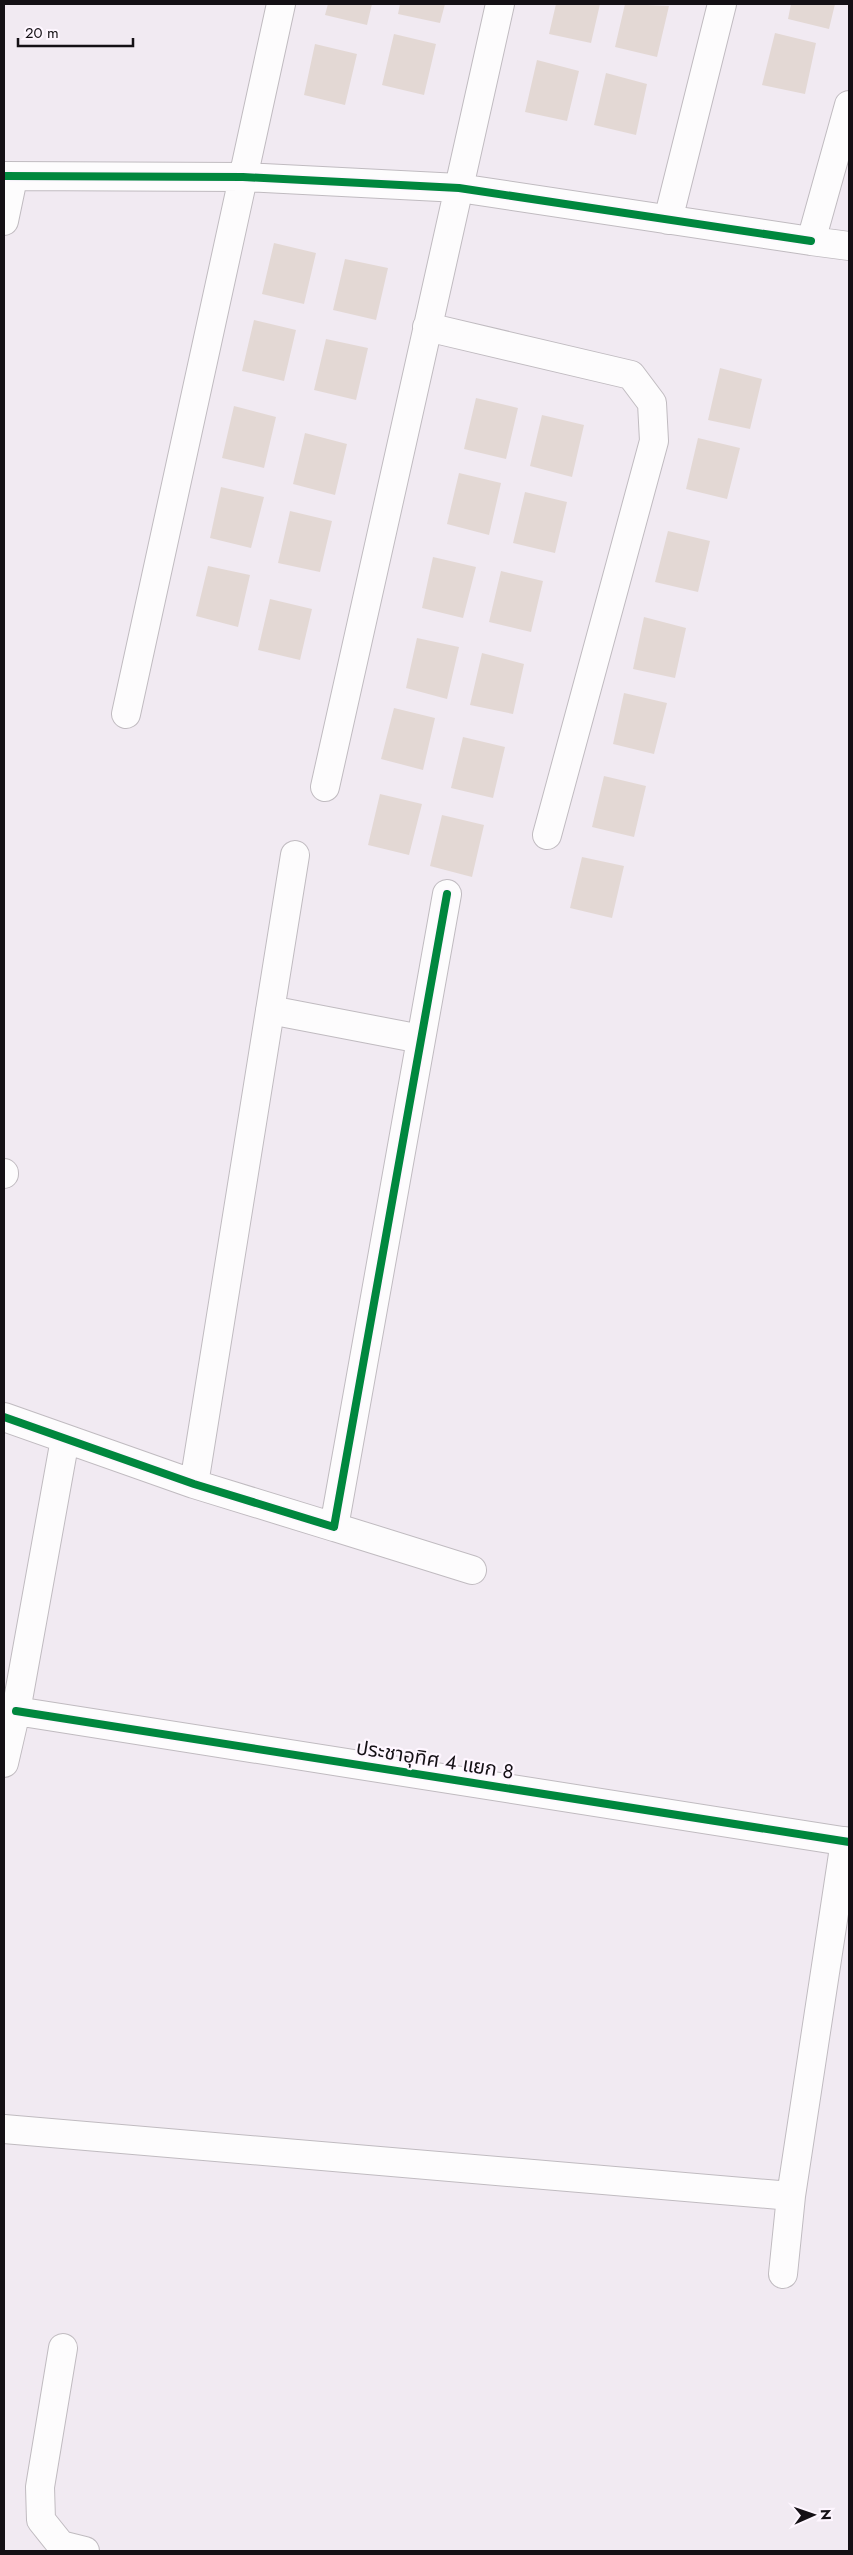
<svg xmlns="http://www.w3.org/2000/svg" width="853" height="2555" viewBox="0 0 853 2555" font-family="Jost,'Noto Sans Thai',sans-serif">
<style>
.building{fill:#e3d8d4}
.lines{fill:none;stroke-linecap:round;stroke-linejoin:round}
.street-casing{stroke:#c0bbc0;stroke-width:30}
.street{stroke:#fdfcfd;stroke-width:28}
.cycleway-casing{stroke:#fef6ff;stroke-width:11}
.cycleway{stroke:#00873e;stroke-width:8}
.labels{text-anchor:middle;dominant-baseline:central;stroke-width:4.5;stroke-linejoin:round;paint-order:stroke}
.street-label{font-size:20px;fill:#141015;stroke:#fef6ff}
</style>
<rect width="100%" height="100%" fill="#f1eaf2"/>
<path class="building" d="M328,4H372L367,25L325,15Z
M400,4H445L440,23L398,14Z
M556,4H600L591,43L549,34Z
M625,4L669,6L657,57L615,47Z
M791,4H835L829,29L788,19Z
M775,33L816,43L805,94L762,85Z
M394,34L436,44L424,95L382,85Z
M315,44L357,54L345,105L304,95Z
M537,60L579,71L567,121L525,112Z
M606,73L647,84L636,135L594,125Z
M274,243L316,253L304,304L262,294Z
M345,259L388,268L376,320L333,310Z
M254,320L296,330L284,381L242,371Z
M326,339L368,348L356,400L314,390Z
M720,368L762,379L750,429L708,420Z
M476,398L518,408L506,459L464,449Z
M234,406L276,417L264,468L222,458Z
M542,415L584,425L572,477L530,466Z
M305,433L347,444L335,495L293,484Z
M698,438L740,448L727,499L686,489Z
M459,473L501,483L489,535L447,524Z
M221,487L264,497L251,548L210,538Z
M525,492L567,502L555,553L513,543Z
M290,511L332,521L320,572L278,563Z
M668,531L710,541L698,592L655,582Z
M433,557L476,567L463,618L422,608Z
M208,566L250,575L238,627L196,616Z
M501,571L543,581L531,632L489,622Z
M270,599L312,609L300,660L258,650Z
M644,617L686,628L675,678L633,669Z
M417,638L459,647L447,699L406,688Z
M482,653L524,664L513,714L470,705Z
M624,693L667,703L654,754L613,744Z
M394,708L435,718L423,770L381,759Z
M463,737L505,747L493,798L451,788Z
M604,776L646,786L634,837L592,827Z
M380,794L422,804L409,855L368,845Z
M442,815L484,825L472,877L430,866Z
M582,857L624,866L612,918L570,908Z"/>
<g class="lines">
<defs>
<path id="street" d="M849,105L811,241L849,246
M4,176L243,177L459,188L811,241
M668,220L722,4
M4,221L13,178
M427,327L631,375L652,403L654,441L547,835
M126,714L281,4
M325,787L500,4
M270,1010L421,1039
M4,1173V1174
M4,1417L194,1484L334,1527L447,894
M194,1484L295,855
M334,1527L472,1570
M16,1711L849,1842
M4,1763L16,1711L65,1439
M4,2129L791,2196
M783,2274L791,2196L845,1841
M63,2348L40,2487L41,2520L61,2545L85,2551"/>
</defs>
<use href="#street" class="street-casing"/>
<use href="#street" class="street"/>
<defs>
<path id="cycleway" d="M4,176L243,177L459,188L811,241
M4,1417L194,1484L334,1527L447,894
M16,1711L849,1842"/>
</defs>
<use href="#cycleway" class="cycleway-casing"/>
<use href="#cycleway" class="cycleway"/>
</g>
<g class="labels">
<g class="street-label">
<text transform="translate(435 1760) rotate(9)">ประชาอุทิศ 4 แยก 8</text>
</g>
</g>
<rect width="853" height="2555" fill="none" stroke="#141015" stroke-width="10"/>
<g transform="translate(813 2515) rotate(88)" stroke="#fef6ff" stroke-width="4" paint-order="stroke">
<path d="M0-4L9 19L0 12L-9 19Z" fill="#141015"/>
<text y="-8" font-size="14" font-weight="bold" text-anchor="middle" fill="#141015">N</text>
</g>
<path d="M18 38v8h115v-8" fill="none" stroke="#141015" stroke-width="2.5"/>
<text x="25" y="38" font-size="15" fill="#141015" stroke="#fef6ff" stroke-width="4" paint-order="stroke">20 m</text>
</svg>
